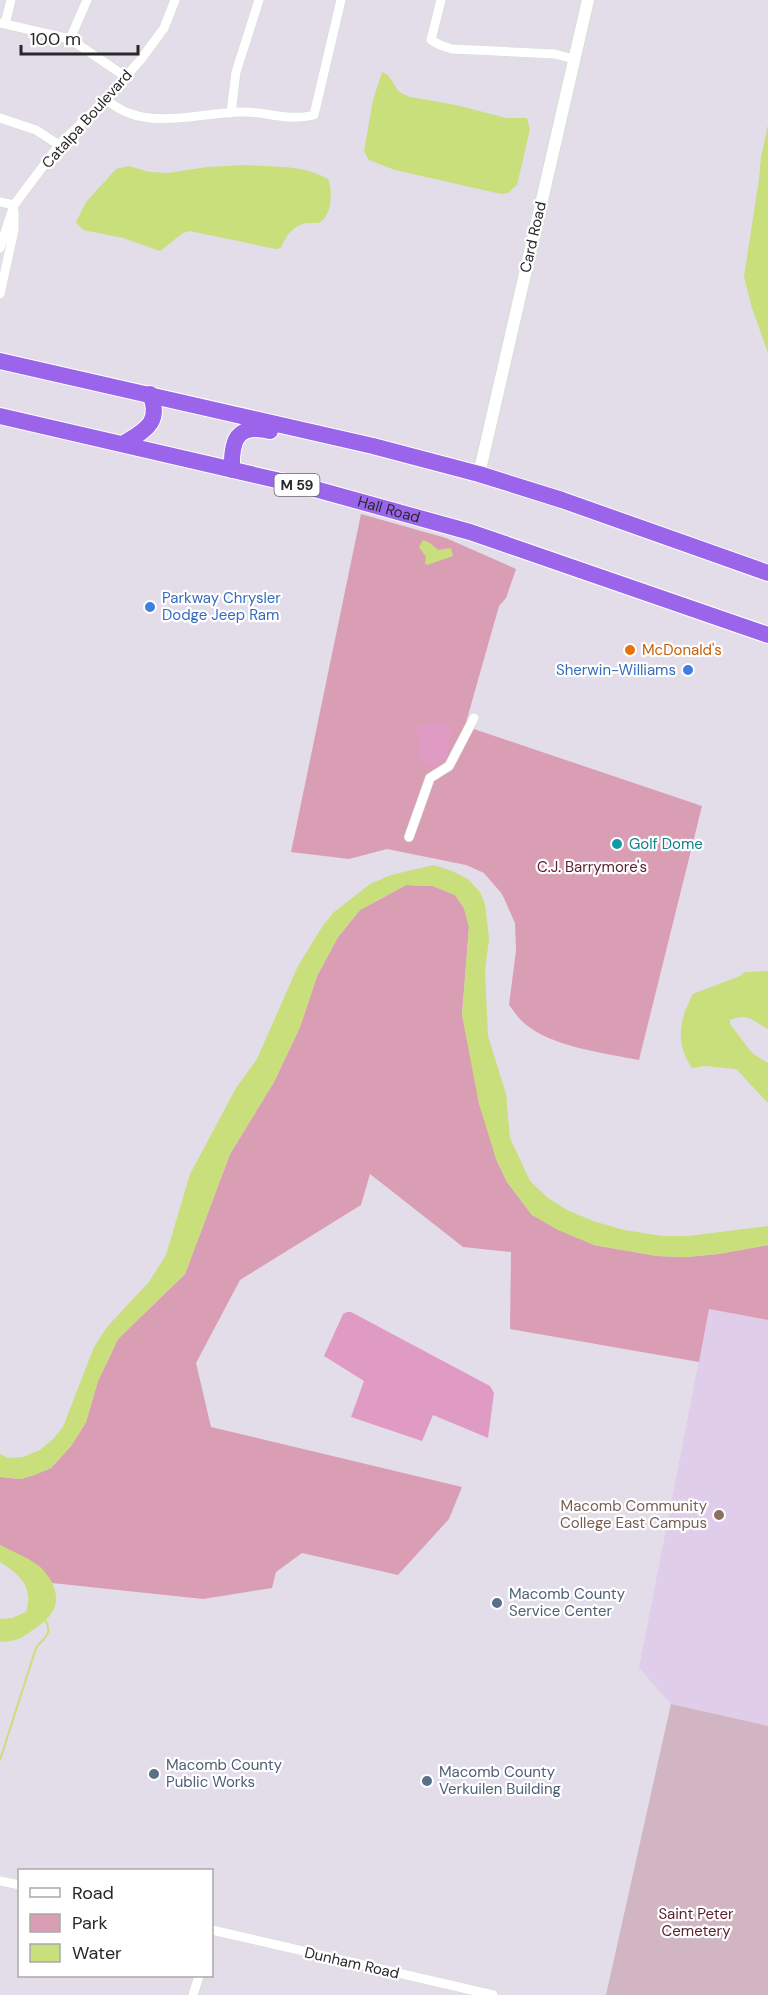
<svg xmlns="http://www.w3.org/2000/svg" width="768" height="1995" viewBox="0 0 768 1995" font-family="'DM Sans',sans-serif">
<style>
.education{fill:#dfcde9}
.green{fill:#da9eb4}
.cemetery{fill:#d1b5c3}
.pitch{fill:#e09bc5}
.water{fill:#c8df7b}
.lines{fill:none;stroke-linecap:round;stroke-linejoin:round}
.stream{stroke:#c8df7b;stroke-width:2}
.street-casing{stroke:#d4e0d1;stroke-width:10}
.secondary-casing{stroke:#d4e0d1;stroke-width:14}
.highway-casing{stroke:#fff;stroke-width:18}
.street{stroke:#fff;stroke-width:9}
.secondary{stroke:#fff;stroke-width:12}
.highway{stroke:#9b65eb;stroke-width:16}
.shop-dot{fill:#3f7fe0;stroke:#fff;stroke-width:2}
.food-dot{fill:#e8710a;stroke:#fff;stroke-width:2}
.culture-dot{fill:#0f9aa8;stroke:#fff;stroke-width:2}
.education-dot{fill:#8d6e63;stroke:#fff;stroke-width:2}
.service-dot{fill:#5c6f8a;stroke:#fff;stroke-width:2}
.labels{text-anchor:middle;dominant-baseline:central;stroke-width:4.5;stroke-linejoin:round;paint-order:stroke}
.shield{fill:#fff;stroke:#686868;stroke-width:1.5}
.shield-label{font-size:14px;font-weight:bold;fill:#282828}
.street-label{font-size:15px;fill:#282828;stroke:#fff}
.shop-label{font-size:15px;fill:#366cbe;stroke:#fff;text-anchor:start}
.food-label{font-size:15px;fill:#c56008;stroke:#fff;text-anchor:start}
.culture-label{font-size:15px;fill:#0d838f;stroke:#fff;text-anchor:start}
.park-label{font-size:15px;fill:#5c2230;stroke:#fff}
.education-label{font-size:15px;fill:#785e54;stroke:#fff;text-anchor:end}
.service-label{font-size:15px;fill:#4e5e75;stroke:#fff;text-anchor:start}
</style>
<rect width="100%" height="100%" fill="#e3dce9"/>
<path class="education" d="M709,1309L768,1320V1726L671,1704L639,1668Z"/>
<path class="green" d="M361,514L446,538L516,569L506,598L499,606L465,726L702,806L639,1060C605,1053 551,1047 524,1023C518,1018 514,1011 509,1005L516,951L515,923L502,894L484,873L466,865L387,849L349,859L291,852Z
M406,885L433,886L455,895L464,908L469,927L462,1015L496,1159L507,1182L532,1215L594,1245L657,1256L686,1257L718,1254L768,1245V1320L709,1309L699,1362L510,1329L511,1252L463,1247L370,1174L361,1205L240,1280L196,1363L211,1427L462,1487L449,1519L398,1575L302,1553L276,1572L272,1588L203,1599L52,1583L40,1567L0,1545V1477L21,1479L34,1475L51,1468L71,1446L86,1422L98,1381L118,1339L185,1274L230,1154L274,1082L300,1027L317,976L338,937L360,910Z"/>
<path class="cemetery" d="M671,1704L768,1726V1995H606Z"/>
<path class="pitch" d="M432,722L443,723L453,728C443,742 456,756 437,766C407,766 425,741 415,727Z
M347,1312H351L490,1386L494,1393L488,1438L433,1415L422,1441L351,1417L364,1381L324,1356L343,1314Z"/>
<path class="water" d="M382,72L388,75L399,92L410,97L456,105L506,118H527L530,129L517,185L508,193L501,194L395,170L369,160L364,151L373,100Z
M768,125V353L752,308L744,277L759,179L761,157Z
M247,165C277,168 300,164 328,179C333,190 332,218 318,223C316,223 310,223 308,223C294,224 286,236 281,248L276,249L190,231L183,233L160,251L123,238L83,230L76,222L86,202L116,169L129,166L149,172L168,173L207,167Z
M423,540L430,543L438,550L451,548L453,556L427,565L425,563L426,557L419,547Z
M434,865L452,871L468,879L480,892L485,904L489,939L485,971L488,1036L506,1094L510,1138L530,1181L548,1198L567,1210L593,1221L624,1230L662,1236H688L768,1226V1245L718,1254L686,1257L657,1256L594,1245L558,1230L532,1215L507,1182L496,1159L479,1104L462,1015L469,927L464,908L455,895L433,886L406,885L360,910L338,937L317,976L300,1027L274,1082L230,1154L185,1274L118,1339L98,1381L86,1422L71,1446L51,1468L34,1475L21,1479L0,1477V1454L8,1458L23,1457L40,1450L52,1440L63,1427L94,1347L107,1327L149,1282L166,1255L190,1174L236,1088L257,1059L298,966L322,927L333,913L370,884L391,875Z
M768,971V1029C753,1021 748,1012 730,1020V1024L752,1053L768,1063V1103L736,1069L705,1066L692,1068C675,1043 679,1020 693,994L740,976L745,972Z
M0,1545C13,1552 31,1558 41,1568C59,1586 63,1608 41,1624C24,1636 21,1641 0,1642V1619L12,1618L26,1612C34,1587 20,1575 0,1562Z"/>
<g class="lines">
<path class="stream" d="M0,1760L36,1648C45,1636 54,1634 44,1618"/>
<defs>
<path id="street" d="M441,0L431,40L440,45L452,49L555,54L574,59
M0,23L70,39L126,77
M5,24L11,0
M70,39L87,0
M106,99C143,133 194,113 240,112C266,111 288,122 314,115L341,0
M231,113L236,72L259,0
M0,118L36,130L59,145
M0,202L14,205
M0,248L14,205L59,145L110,95L142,58L164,28L175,0
M0,294L14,230V211
M409,837L430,778L449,766L474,718
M0,1881L20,1885
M212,1930L493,1995
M193,1995L199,1976"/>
<path id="secondary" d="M479,474L588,0"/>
<g id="highway">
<path d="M0,361L373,446L479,474L562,500L768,573"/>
<path id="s1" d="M0,416L315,489L470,532L768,635"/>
<path d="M123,444C145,430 162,423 150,394"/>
<path d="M232,470C231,441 236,423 270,431"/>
</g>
</defs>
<use href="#street" class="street-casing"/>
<use href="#secondary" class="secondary-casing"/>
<use href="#highway" class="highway-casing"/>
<use href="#street" class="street"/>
<use href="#secondary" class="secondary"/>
<use href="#highway" class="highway"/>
</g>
<g class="shop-dot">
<circle cx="150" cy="607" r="6"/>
<circle cx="688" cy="670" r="6"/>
</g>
<circle class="food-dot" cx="630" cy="650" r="6"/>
<circle class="culture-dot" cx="617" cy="844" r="6"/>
<circle class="education-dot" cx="719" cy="1515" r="6"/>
<g class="service-dot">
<circle cx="497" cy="1603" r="6"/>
<circle cx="154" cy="1774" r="6"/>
<circle cx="427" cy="1781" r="6"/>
</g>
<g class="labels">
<rect class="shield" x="274.5" y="474" width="45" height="22" rx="4.5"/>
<g class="shield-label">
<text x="297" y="485">M 59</text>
</g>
<g class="street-label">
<text transform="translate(87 119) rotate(-48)">Catalpa Boulevard</text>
<text transform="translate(533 237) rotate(-77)">Card Road</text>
<text stroke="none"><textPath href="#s1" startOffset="400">Hall Road</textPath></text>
<text transform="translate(352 1963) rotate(13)">Dunham Road</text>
</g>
<g class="shop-label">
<text x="162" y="598">Parkway Chrysler<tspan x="162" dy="17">Dodge Jeep Ram</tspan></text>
<text x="676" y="670" text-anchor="end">Sherwin-Williams</text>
</g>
<g class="food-label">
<text x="642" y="650">McDonald's</text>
</g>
<g class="culture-label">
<text x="629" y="844">Golf Dome</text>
</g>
<g class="park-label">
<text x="592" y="867">C.J. Barrymore's</text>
<text x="696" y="1914">Saint Peter<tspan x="696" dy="17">Cemetery</tspan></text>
</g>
<g class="education-label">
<text x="707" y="1506">Macomb Community<tspan x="707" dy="17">College East Campus</tspan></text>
</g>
<g class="service-label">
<text x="509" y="1594">Macomb County<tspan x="509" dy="17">Service Center</tspan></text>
<text x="166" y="1765">Macomb County<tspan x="166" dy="17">Public Works</tspan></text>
<text x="439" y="1772">Macomb County<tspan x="439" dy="17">Verkuilen Building</tspan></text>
</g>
</g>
<rect x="18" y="1869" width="195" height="108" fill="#ffffff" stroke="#a9a9a9" stroke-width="1.5"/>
<rect x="30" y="1888" width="30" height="9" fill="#ffffff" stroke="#a9a9a9" stroke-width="1.5"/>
<text x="72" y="1899" font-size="18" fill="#282828">Road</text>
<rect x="30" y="1914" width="30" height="18" fill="#da9eb4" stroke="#a9a9a9" stroke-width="1.5"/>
<text x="72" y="1929" font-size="18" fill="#282828">Park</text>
<rect x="30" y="1944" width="30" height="18" fill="#c8df7b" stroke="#a9a9a9" stroke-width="1.5"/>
<text x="72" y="1959" font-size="18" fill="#282828">Water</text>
<path d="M21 45v9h117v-9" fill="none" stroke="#282828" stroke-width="3"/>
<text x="30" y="45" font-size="18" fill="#282828" stroke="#ffffff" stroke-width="4.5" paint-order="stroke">100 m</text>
</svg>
